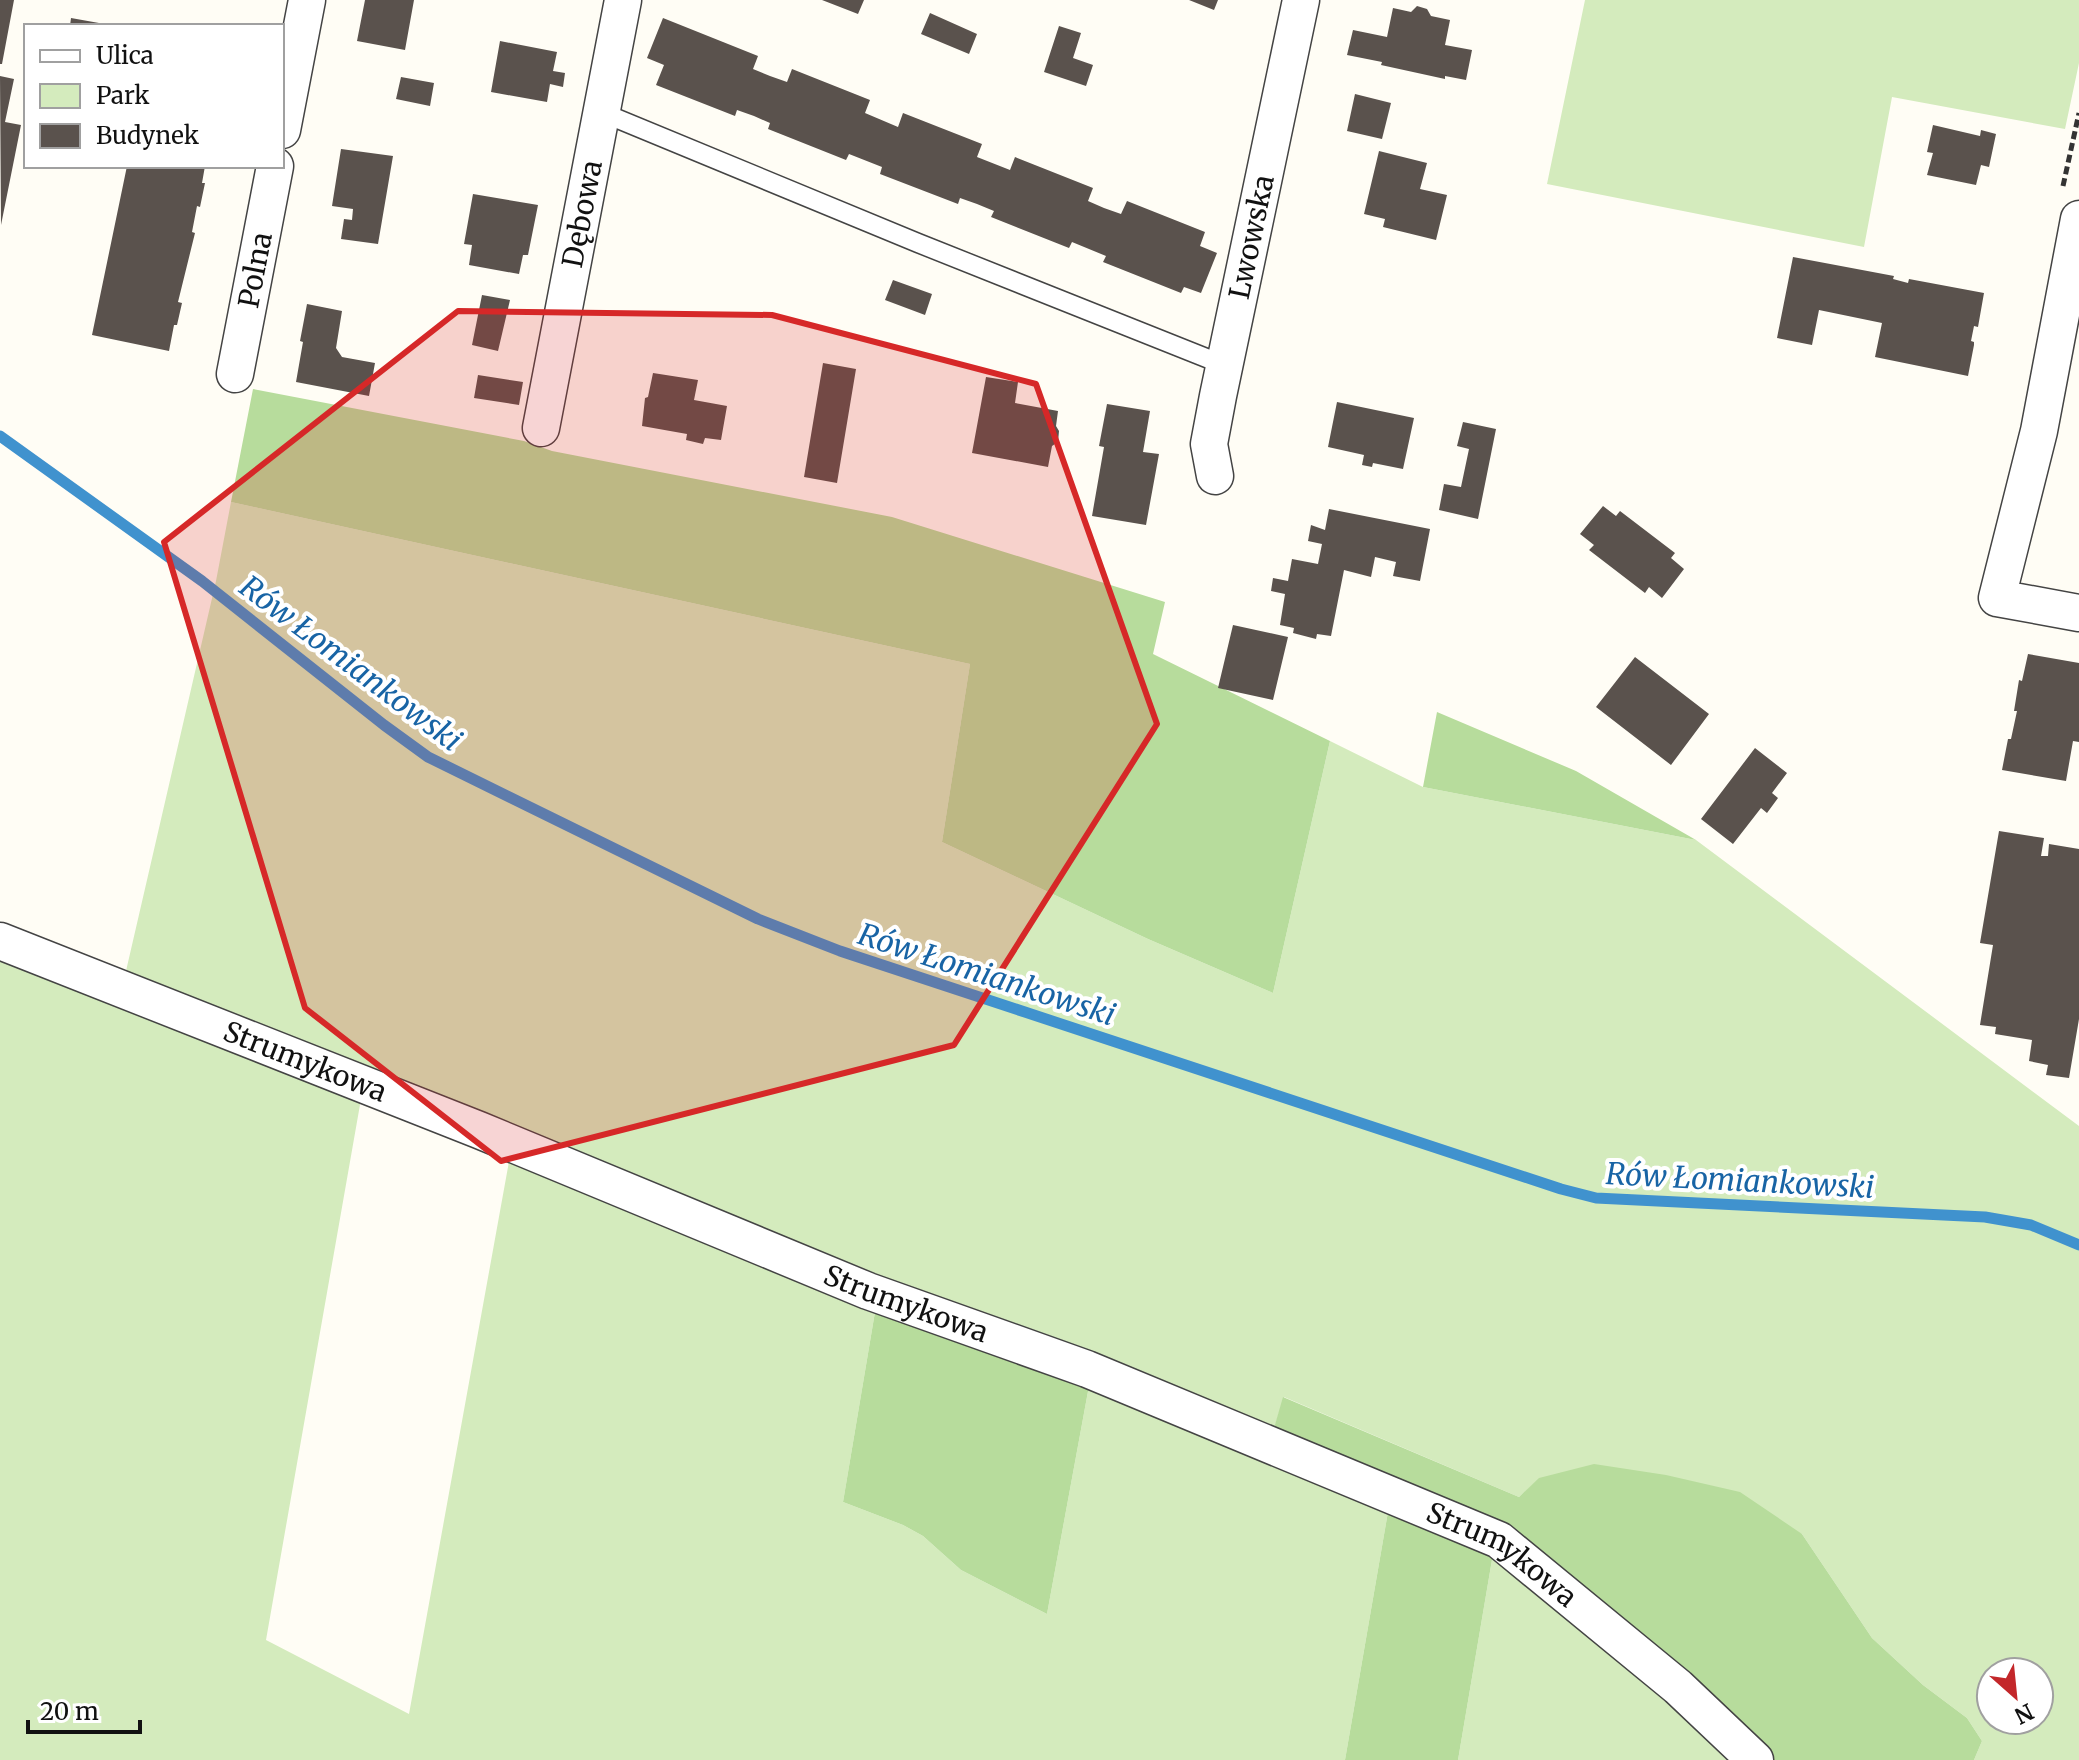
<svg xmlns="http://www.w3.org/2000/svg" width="2079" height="1760" viewBox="0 0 2079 1760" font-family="Merriweather,serif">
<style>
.green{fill:#d4ebbd;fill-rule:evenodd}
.forest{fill:#b7dc9c}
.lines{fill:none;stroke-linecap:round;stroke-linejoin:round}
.stream{stroke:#4092ce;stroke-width:11}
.building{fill:#5a524d}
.service-casing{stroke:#444;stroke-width:21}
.minor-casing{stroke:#444;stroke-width:39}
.path{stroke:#333;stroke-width:5;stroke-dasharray:8 4;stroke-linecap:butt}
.service{stroke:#fff;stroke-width:18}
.minor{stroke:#fff;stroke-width:36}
.marked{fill:#d62828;fill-opacity:0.2;stroke:#d62828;stroke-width:6;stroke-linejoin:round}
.labels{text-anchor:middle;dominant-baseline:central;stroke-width:8;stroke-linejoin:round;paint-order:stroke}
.street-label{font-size:28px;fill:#111;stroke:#fff}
.water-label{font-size:30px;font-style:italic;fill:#1864a5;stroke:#fff}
</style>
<rect width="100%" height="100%" fill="#fffdf5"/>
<path class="green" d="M1585,0H2079V63L2065,129L1892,97L1864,247L1547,184Z
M231,502L970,664L942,842L1148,939L1273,993L1330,741L1423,787L1696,840L2079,1126V1760H1974L1982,1741L1967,1718L1923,1685L1872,1638L1802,1534L1540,1478L1519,1497L1284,1397L1272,1435L707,1213L126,971L216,581ZM1991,1672H2039V1720H1991Z
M0,956L361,1099L266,1640L409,1714L510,1156L876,1306L843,1502L903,1525L923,1536L961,1570L1047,1614L1089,1386L1389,1506L1345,1760H0Z
M1494,1548L1739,1760H1458Z"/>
<path class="forest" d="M253,389L524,441L552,451L892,517L1165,602L1153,654L1330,741L1273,993L1148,939L942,842L970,664L231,502Z
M1437,712L1576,771L1696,840L1423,787Z
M876,1306L1089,1386L1047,1614L961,1570L923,1536L903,1525L843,1502Z
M1283,1397L1519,1497L1539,1478L1594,1464L1666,1475L1740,1492L1802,1534L1872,1638L1923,1685L1967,1718L1982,1741L1974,1760H1773L1507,1528L1272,1435Z
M1389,1506L1494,1548L1458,1760H1345Z"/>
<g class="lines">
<path class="stream" d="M0,436L202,581L384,725L428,757L758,919L840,951L1561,1189L1596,1198L1985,1217L2031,1225L2079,1245"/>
</g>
<path class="building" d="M0,0H14L2,64H0Z
M365,0H414L405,50L357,41Z
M822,0H864L858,14Z
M1189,0H1218L1214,10Z
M1417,6L1427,9L1431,16L1450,20L1445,45L1472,50L1466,80L1445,76V79L1381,65L1382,62L1347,55L1353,30L1387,37L1393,8L1411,12Z
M930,13L977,34L969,54L921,34Z
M71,18L99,23V26H70Z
M663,18L758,56L753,69L770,76L787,82L792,69L870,100L865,113L898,127L903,113L982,144L977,157L1010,170L1015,157L1093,188L1088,201L1104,208L1121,214L1127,201L1205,232L1200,246L1217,253L1201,293L1184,287L1181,293L1103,262L1106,256L1072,242L1069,248L991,217L994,211L977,204L960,198L958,204L880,174L882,167L849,154L846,160L768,129L770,123L754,116L737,110L735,116L656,85L664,65L647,58Z
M1059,26L1081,33L1073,58L1093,65L1086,86L1044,72Z
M500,41L557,52L553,71L565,73L563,87L550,84L547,102L491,92Z
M0,76L14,79L5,122L21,125L1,225Z
M401,77L434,83L430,106L396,99Z
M1355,94L1391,103L1382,139L1347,131Z
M1933,125L1980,136L1981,130L1996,134L1989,167L1981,165L1976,185L1927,175L1933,153L1927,152Z
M341,149L393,156L378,244L341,239L344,219L352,220L353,209L332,206Z
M1379,151L1427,163L1420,189L1447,195L1436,240L1383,227L1385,219L1364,214Z
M127,166H205L202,183H205L200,207L197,206L192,232L195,233L178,302L182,303L177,325H174L169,351L92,335Z
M473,194L538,205L528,255H523L519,274L469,265L472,245L464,244Z
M1793,257L1894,276L1893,279L1908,283L1909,279L1984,293L1978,327L1974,326L1971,341L1974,342V345L1968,376L1875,357L1882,323L1819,310L1812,345L1777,338Z
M893,280L932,294L925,315L885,300Z
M482,295L510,300L498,351L472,345Z
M307,304L342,311L336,348L342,357L375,363L369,396L296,382L303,342L300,341Z
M823,363L856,369L837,483L804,477Z
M653,373L698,380L694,400L727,406L721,440L705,438L703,444L686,440L687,434L642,426L645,398L648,397Z
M478,375L523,382L519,405L474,398Z
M986,377L1018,382L1015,403L1058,411L1056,426L1059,431L1058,442L1052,446L1048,467L972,453Z
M1337,402L1414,418L1403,469L1373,463L1372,467L1362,465L1364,455L1328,447Z
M1107,404L1150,411L1143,452L1159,454L1146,525L1092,516L1104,447L1099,446Z
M1463,422L1496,429L1478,519L1439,510L1444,484L1461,487L1469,449L1457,446Z
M1603,506L1616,516L1620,511L1675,553L1671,558L1684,569L1662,598L1649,587L1645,593L1589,550L1594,545L1580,534Z
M1329,509L1430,529L1420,581L1393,576L1396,562L1375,557L1371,577L1344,570L1331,636L1317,634L1316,639L1293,633L1294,628L1280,625L1285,594L1271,591L1273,578L1288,581L1292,559L1318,564L1322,544L1308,541L1311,525L1325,530Z
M1233,625L1288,637L1273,700L1218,688Z
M2028,654L2079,663V742L2073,741L2066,781L2002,770L2008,739H2011L2017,711H2014L2019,680L2022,681Z
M1635,657L1709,714L1671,765L1596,707Z
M1755,748L1787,773L1772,793L1778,798L1767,813L1761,808L1733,844L1701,819Z
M1999,831L2044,838L2041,856H2048L2049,844L2079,849V1019L2069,1078L2046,1075L2048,1065L2029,1061L2032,1040L1995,1034L1996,1027L1980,1025L1993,945L1980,943Z"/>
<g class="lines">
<defs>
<path id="service" d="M601,112L918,243L1224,365"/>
<g id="minor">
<path d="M282,130L307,0"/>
<path d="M2079,219L2039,431L1997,598L2079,613"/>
<path id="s1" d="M235,374L275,166"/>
<path id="s2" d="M541,428L623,0"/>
<path id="s3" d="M1215,476L1209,444L1218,396L1301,0"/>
<path id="s4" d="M0,941L479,1130L868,1291L1087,1369L1499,1540L1678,1687L1755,1760"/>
</g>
</defs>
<use href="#service" class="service-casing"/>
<use href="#minor" class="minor-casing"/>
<path class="path" d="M2063,186L2079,113"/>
<use href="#service" class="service"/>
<use href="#minor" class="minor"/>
</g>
<path class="marked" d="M458,311L772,315L1036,384L1157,724L954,1045L501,1161L305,1008L164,542Z"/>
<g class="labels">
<g class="street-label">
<text stroke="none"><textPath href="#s2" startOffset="218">Dębowa</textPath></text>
<text stroke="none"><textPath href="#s3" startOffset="244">Lwowska</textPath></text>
<text stroke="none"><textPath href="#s1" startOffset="106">Polna</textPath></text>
<text stroke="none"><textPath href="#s4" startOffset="328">Strumykowa</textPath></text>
<text stroke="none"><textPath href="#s4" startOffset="976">Strumykowa</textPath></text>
<text stroke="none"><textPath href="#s4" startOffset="1624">Strumykowa</textPath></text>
</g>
<g class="water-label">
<text transform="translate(351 663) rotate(37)">Rów Łomiankowski</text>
<text transform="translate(987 974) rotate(18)">Rów Łomiankowski</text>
<text transform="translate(1740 1180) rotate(3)">Rów Łomiankowski</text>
</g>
</g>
<rect x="24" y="24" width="260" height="144" fill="#ffffff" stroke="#a0a0a0" stroke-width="2"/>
<rect x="40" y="50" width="40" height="12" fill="#ffffff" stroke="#a0a0a0" stroke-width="2"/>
<text x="96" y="64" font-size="24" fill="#111111">Ulica</text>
<rect x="40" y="84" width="40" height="24" fill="#d4ebbd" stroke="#a0a0a0" stroke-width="2"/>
<text x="96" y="104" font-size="24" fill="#111111">Park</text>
<rect x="40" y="124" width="40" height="24" fill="#5a524d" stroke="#a0a0a0" stroke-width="2"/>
<text x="96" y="144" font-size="24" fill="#111111">Budynek</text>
<g transform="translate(2015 1696) rotate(153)"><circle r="38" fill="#ffffff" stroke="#a0a0a0" stroke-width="2"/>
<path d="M0-6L14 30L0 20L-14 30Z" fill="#c3272a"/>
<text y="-12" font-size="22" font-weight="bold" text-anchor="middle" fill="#111111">N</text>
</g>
<path d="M28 1720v12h112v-12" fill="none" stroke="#111111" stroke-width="4"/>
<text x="40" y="1720" font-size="24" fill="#111111" stroke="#ffffff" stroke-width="6" paint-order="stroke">20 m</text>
</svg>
